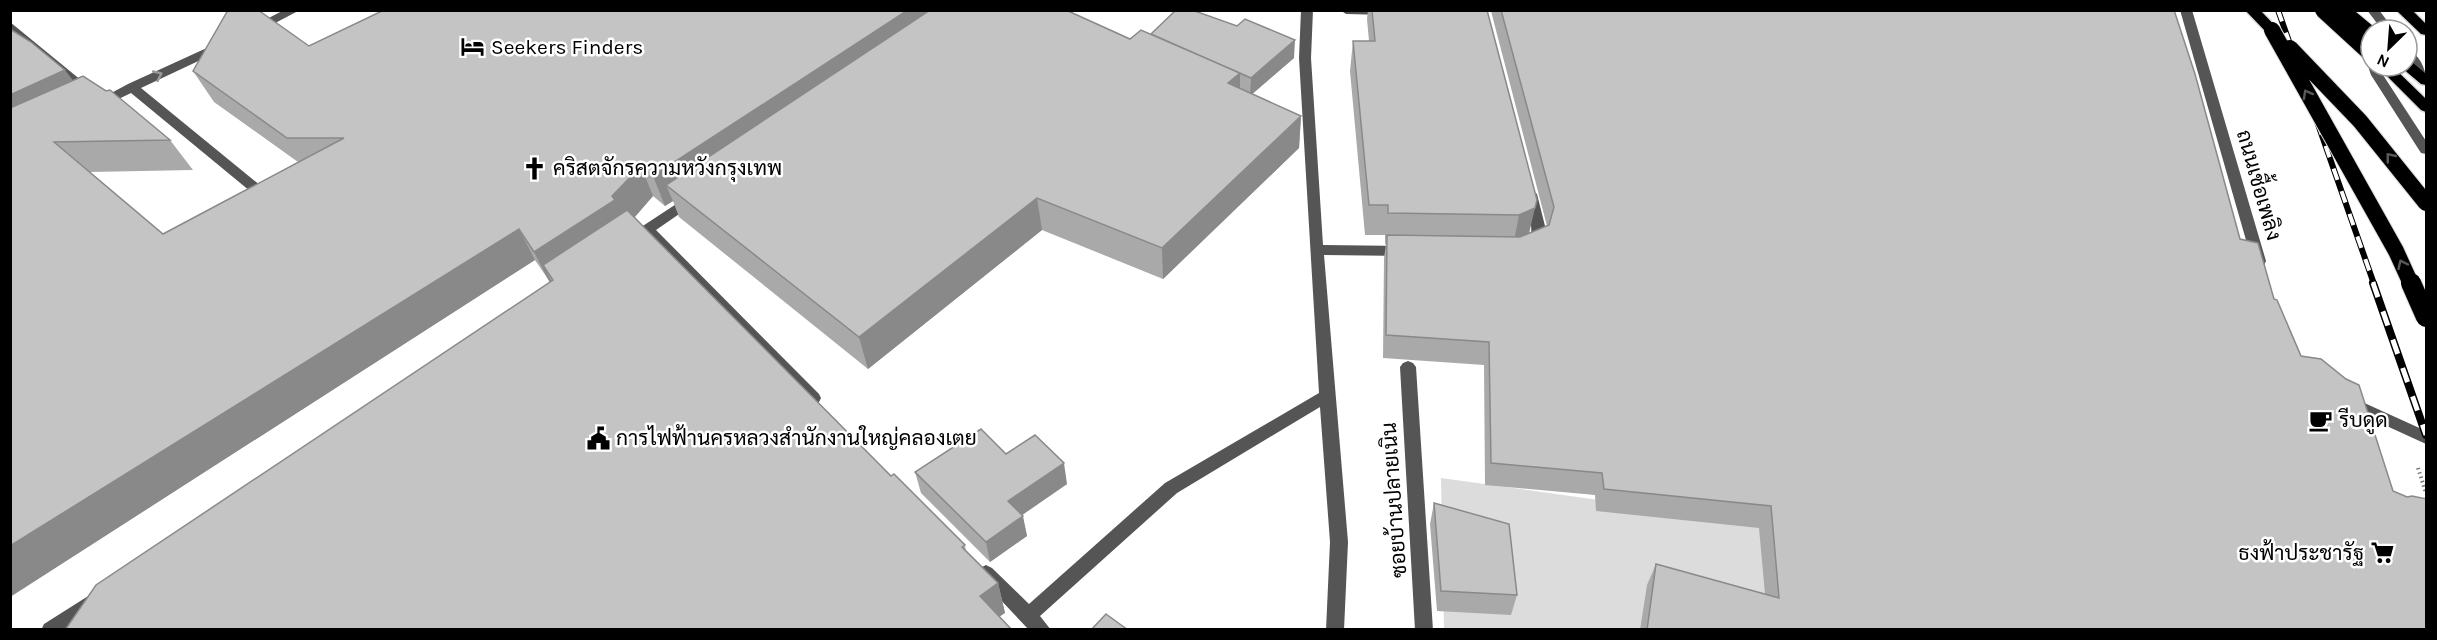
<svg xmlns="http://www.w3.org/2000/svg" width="2437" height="640" viewBox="0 0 2437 640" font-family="Karla,Sarabun,sans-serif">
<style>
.green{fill:#dcdcdc}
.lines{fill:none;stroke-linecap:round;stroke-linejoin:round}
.highway-casing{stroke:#dbdbdb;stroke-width:3}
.path{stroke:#777;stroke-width:4;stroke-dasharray:1.5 3;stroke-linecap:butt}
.minor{fill:#555;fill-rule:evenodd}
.highway{fill:#000;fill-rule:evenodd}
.rail-far1-casing{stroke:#000;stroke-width:6}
.rail-casing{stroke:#000;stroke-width:8}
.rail-far1{stroke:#fff;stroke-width:4;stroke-dasharray:12;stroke-linecap:butt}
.rail{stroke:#fff;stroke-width:5;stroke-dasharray:15;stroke-linecap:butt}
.highway-bridge-far1-casing{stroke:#dbdbdb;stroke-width:18;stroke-linecap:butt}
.highway-bridge-casing{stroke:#dbdbdb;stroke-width:22;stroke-linecap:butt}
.highway-bridge-far1{stroke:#000;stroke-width:16}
.highway-bridge{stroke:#000;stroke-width:20}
.wall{fill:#a9a9a9;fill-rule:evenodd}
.shaded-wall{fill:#898989}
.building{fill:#c4c4c4;stroke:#898989;stroke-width:1.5}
.oneway{stroke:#999}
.oneway2{stroke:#595959}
.labels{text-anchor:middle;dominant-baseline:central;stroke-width:5;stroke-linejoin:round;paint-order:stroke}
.poi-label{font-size:21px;fill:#000;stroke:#fff;text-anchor:start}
.street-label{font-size:21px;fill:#000;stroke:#fff}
</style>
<rect width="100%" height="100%" fill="#fff"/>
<path class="green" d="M1441,478L1842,534L1961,629H1444Z"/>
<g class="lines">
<defs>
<path id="highway" d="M2245,10H2260L2279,30L2272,34L2267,33Z
M2396,10H2412L2426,24V35L2421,34Z
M2407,61L2412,62L2426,74V85L2421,84L2402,68L2400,66H2407Z
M2377,66H2392L2426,99V112L2421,110Z"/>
</defs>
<use href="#highway" class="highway-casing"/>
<path class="path" d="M2418,468L2426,493"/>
<path class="minor" d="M284,10H300L258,32L254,33L248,29Z
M1301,10H1313L1311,58L1323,245L1406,246L1413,251L1406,256L1324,255L1348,542L1344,630H1326L1330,542L1320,407L1177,493L1040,616L1051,630H1029L980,578L977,573L980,568L986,565L992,568L1029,604L1165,483L1319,393L1299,58Z
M1340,10H1392V11L1386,15L1346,14Z
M2180,10H2192L2266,261L2264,265L2259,266L2252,261Z
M2367,10H2379L2394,30H2382Z
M10,22L93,90L95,93L93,96H85L10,32Z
M222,41L228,45L226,48L141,88L272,195L274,198L272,201H262L131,93L102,107H92L91,104L128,84Z
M2407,49C2419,54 2426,68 2426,81L2422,80L2407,61Z
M2370,63L2371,66H2380L2383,75L2426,141V154L2421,153L2371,75L2368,66Z
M1530,189L1537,194L1546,230L1542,246L1534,250L1527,245C1537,231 1527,209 1523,194Z
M693,193L698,195L700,198L698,201L656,230L819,394L821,398L819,402H807L646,237L636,243H626L624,240L626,237Z
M1408,361L1413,363L1416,367L1433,630H1415L1400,367L1403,363Z
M2349,396L2426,431V444L2343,406L2341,402L2343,398Z
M93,593L99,595L102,601L99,607L66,630H41L44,624Z"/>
<use href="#highway" class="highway"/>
<defs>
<path id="rail-far1" d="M2278,10L2374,284"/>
<path id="rail" d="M2373,283L2426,435"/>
</defs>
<use href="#rail-far1" class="rail-far1-casing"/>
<use href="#rail" class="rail-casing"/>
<use href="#rail-far1" class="rail-far1"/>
<use href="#rail" class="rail"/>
<defs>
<path id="highway-bridge-far1" d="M2323,10L2371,54
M2341,10L2371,35
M2272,30L2396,251L2411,284
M2290,48L2360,121L2426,203"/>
<path id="highway-bridge" d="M2411,283L2426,317"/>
</defs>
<use href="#highway-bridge-far1" class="highway-bridge-far1-casing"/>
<use href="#highway-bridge" class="highway-bridge-casing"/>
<use href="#highway-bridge-far1" class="highway-bridge-far1"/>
<use href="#highway-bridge" class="highway-bridge"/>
</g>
<path class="wall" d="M1368,10H2174L2240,239L2274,299L2301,356L2427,630H1640L1647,585L1656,564L1765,594L1759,528L1596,511L1595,495L1485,485L1484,365L1383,358L1384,258L1386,244H1385V235H1365L1350,71L1353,41H1369L1367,19ZM1487,11H1491L1547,226L1529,233Z
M10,29L73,81L170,140L193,170L90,172L163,234L298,162L214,102L193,71L309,46L1130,39L1151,34L1294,58L1252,94L1301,116L1299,148L1163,279L1042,230L868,369L679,217L673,201L665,206L653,196L634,218L891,476L965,545L966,552L998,583L1005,613L550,282L535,260L10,597Z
M1006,454L1067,484L1022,515L1027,536L990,562L921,493L915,472Z
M1434,503L1517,595L1511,615L1437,611L1430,524Z"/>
<path class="shaded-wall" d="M908,10H956L666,185L673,201L665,206L653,176Z
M1295,40L1294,58L1250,96L1251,78Z
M65,70L88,100L10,137V95Z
M1240,73V105L1228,83Z
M1301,116L1299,148L1163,279L1162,248Z
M641,166L653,196L627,226L543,265L552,282L550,283L534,252L612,196Z
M1037,198L1042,230L868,369L859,337Z
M1535,208L1528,238L1513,246L1519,215Z
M519,229L535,260L10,597V546Z
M1064,463L1067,484L1012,522L1008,501Z
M1023,516L1027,536L990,562L986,542Z
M998,583L1005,613L987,625L980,596Z"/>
<path class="building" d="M228,10H258L309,46L384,10H908L653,176L641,166L612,196L615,200L534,252L519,229L10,546V108L83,76L106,91L110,90L170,140L54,142L163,234L344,138H287L193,71Z
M930,10H1066L1130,39L1141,30L1240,73L1228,83L1301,116L1162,248L1037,198L859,337L666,185Z
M1176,10H1192L1237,26L1245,19L1295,40L1251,78L1151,34Z
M1372,10H1487L1537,200L1535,208L1519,215L1388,213V205H1369L1353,41H1375Z
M1501,10H2174L2195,74L2240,239L2258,243L2274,299L2277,300L2301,356L2321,359L2346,379L2359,385L2393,491L2407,497L2412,496L2427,499V630H1647L1656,564L1779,598L1771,506L1604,489L1602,473L1491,463L1489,342L1386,335L1387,235L1520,237L1549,225L1554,207Z
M10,29L31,42L65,70L10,95Z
M627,210L891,476L894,474L965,545L962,547L998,583L980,596L1012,630H65L96,585L553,280L543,265Z
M981,429L1006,454L1035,435L1064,463L1008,501L1023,516L986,542L915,472Z
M1434,503L1509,524L1517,595L1441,591Z
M1106,614L1128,630H1091Z"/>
<defs><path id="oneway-chevron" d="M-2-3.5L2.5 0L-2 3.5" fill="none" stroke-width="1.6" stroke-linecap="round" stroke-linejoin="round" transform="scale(1.5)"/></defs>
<use class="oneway" href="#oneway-chevron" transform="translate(158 75) rotate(-25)"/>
<g class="oneway2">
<use href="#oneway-chevron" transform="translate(2307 94) rotate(-119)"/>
<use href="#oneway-chevron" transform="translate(2390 157) rotate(-129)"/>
<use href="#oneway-chevron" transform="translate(2402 264) rotate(-115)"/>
</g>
<defs>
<symbol id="hotel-bare" viewBox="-9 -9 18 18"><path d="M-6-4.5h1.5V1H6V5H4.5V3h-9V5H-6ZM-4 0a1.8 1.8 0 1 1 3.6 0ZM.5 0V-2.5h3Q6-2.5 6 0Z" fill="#000" stroke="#fff" stroke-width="2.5" paint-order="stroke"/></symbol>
<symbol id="church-bare" viewBox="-9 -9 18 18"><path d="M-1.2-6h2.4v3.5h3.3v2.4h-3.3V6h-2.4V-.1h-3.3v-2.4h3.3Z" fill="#000" stroke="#fff" stroke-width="2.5" paint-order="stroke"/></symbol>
<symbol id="cafe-bare" viewBox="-9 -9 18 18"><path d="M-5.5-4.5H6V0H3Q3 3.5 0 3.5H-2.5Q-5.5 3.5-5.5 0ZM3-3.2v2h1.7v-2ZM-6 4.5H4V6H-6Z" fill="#000" stroke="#fff" stroke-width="2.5" paint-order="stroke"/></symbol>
<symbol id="civic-bare" viewBox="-9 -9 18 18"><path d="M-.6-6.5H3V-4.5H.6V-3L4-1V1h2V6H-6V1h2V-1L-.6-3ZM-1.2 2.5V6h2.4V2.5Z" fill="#000" stroke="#fff" stroke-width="2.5" paint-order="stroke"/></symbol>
<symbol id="supermarket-bare" viewBox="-9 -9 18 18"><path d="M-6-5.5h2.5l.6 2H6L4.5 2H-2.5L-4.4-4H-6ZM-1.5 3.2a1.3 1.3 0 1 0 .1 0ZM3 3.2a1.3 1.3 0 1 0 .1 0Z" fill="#000" stroke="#fff" stroke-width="2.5" paint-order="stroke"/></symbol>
</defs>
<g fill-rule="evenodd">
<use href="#hotel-bare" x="456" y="30" width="33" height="33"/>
<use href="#church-bare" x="518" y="152" width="33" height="33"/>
<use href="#cafe-bare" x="2304" y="404" width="33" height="33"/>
<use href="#civic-bare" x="582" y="422" width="33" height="33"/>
<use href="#supermarket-bare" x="2366" y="536" width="33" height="33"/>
</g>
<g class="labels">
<g class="poi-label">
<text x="491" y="47">Seekers Finders</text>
<text x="553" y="168">คริสตจักรความหวังกรุงเทพ</text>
<text x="2339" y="420">รีบดูด</text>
<text x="616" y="438">การไฟฟ้านครหลวงสำนักงานใหญ่คลองเตย</text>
<text x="2364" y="553" text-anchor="end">ธงฟ้าประชารัฐ</text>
</g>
<g class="street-label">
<text transform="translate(2259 185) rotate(74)">ถนนเชื้อเพลิง</text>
<text transform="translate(1394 500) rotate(-94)">ซอยบ้านปลายเนิน</text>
</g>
</g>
<rect width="2437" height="640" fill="none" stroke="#000000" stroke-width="24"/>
<g transform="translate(2389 48) rotate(205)"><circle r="28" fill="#ffffff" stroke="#999999" stroke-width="1.5"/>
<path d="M0-4.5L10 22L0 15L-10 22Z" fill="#000000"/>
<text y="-9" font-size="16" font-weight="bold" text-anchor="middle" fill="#000000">N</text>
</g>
</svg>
